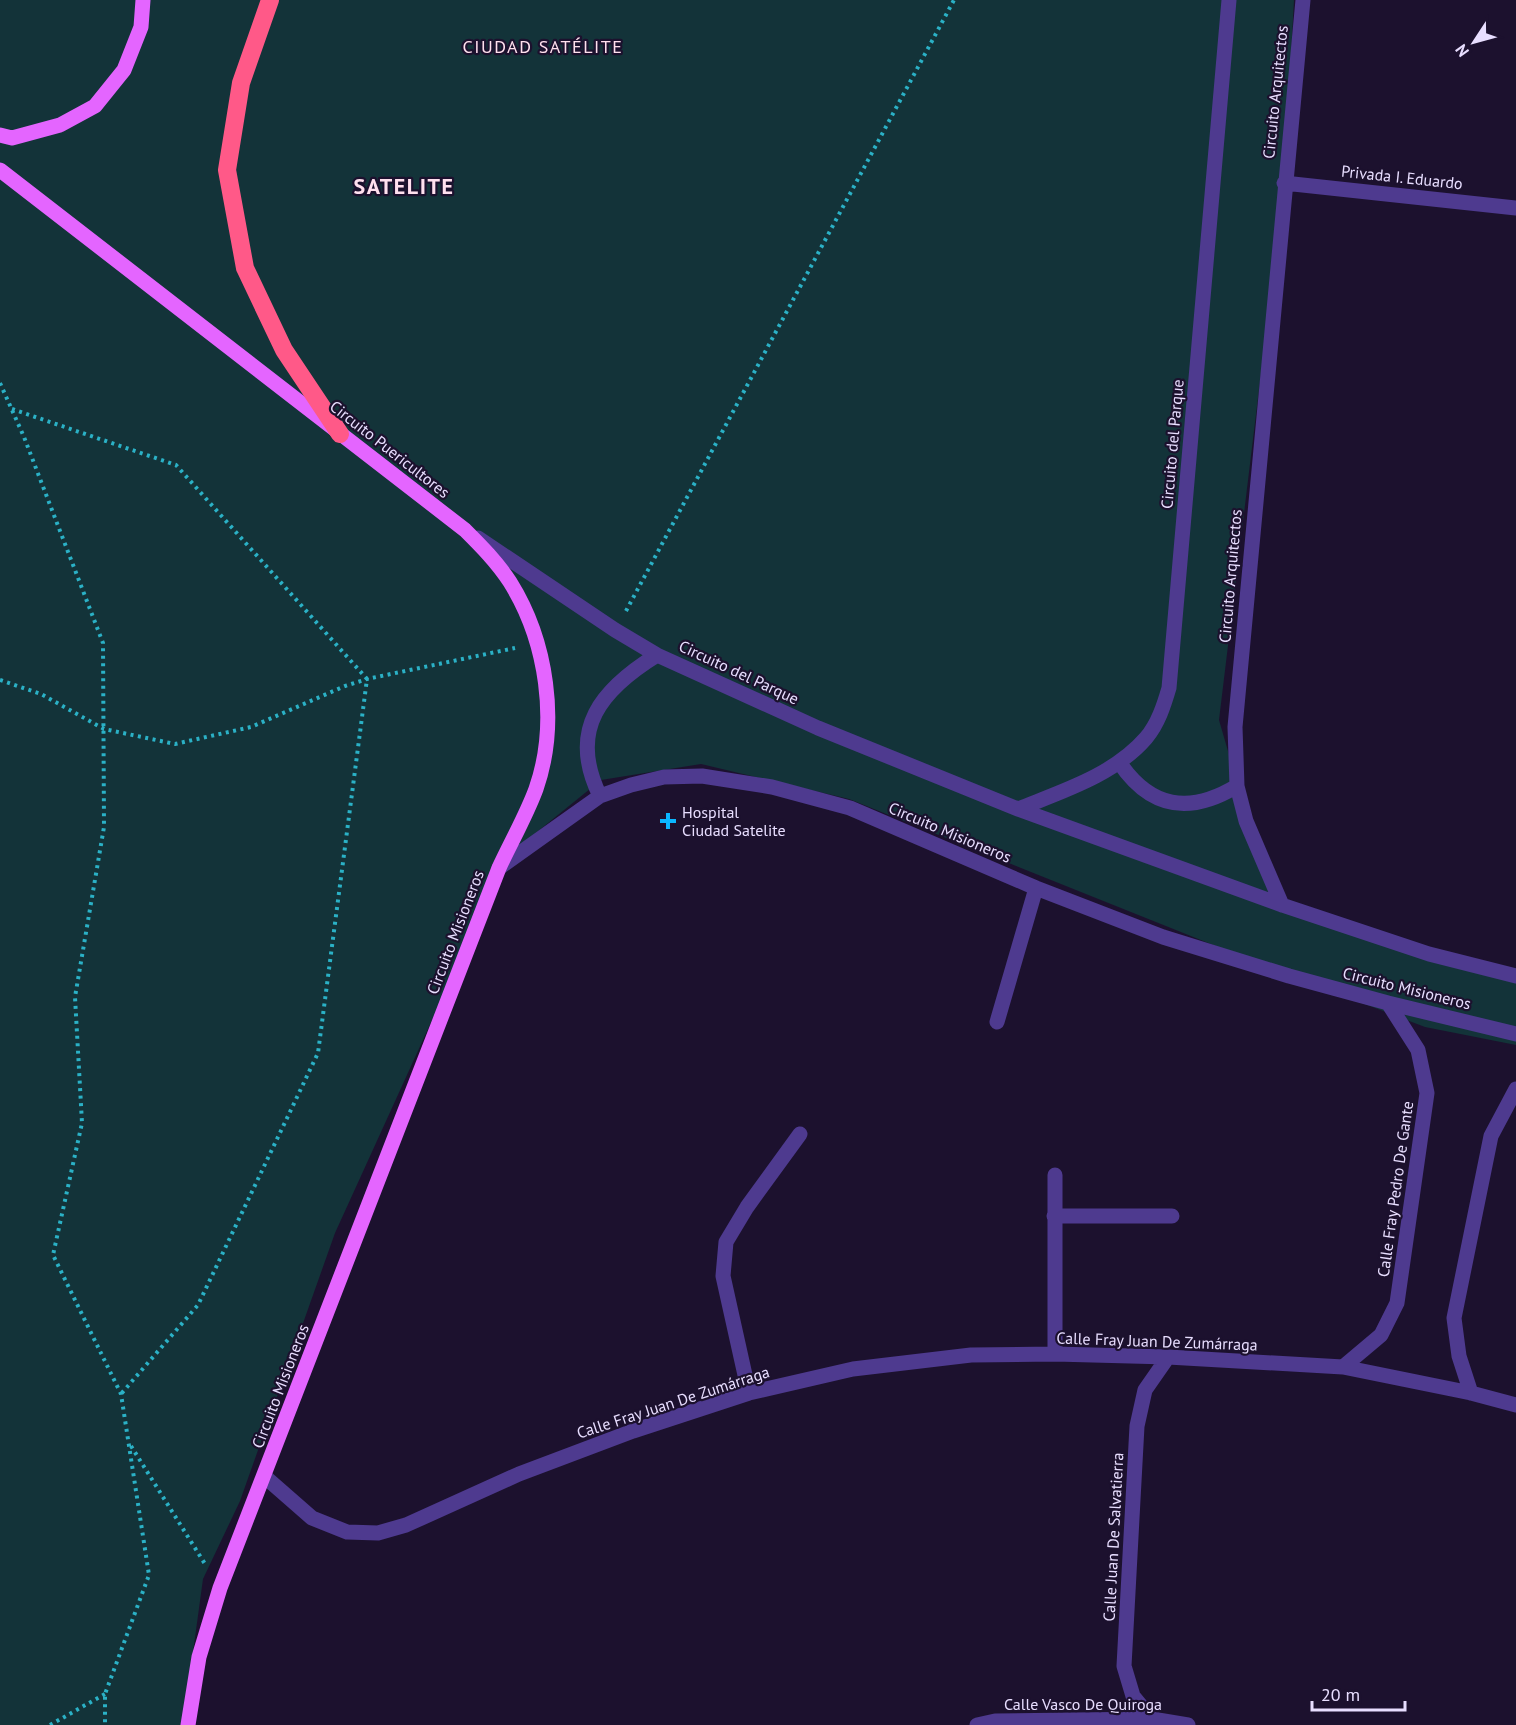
<svg xmlns="http://www.w3.org/2000/svg" width="1516" height="1725" viewBox="0 0 1516 1725" font-family="'PT Sans',sans-serif">
<style>
.green{fill:#133339}
.lines{fill:none;stroke-linecap:round;stroke-linejoin:round}
.path{stroke:#2bb1c6;stroke-width:4;stroke-dasharray:3 4.5;stroke-linecap:butt}
.minor{stroke:#4e3a8f;stroke-width:15}
.major{stroke:#e465ff;stroke-width:15}
.highway{stroke:#ff5988;stroke-width:18}
.poi-dot{fill:#0ab7ff;stroke:#1c112e;stroke-width:2}
.labels{text-anchor:middle;dominant-baseline:central;stroke-width:4.5;stroke-linejoin:round;paint-order:stroke}
.street-label{font-size:16px;fill:#e8deff;stroke:#1c112e}
.poi-label{font-size:16px;fill:#e8deff;stroke:#1c112e;text-anchor:start}
.neighbourhood-label{font-size:18px;letter-spacing:1.5px;fill:#ffe0ee;stroke:#1c112e}
.district-label{font-size:22px;font-weight:bold;letter-spacing:1.5px;fill:#ffe0ee;stroke:#1c112e}
</style>
<rect width="100%" height="100%" fill="#1c112e"/>
<path class="green" d="M0,0H1294L1284,183L1219,720L1273,907L1516,980V1045L1425,1027L1286,974L849,799L701,764L601,780L494,867L463,952L335,1233L240,1501L203,1579L183,1725H0Z"/>
<g class="lines">
<path class="path" d="M0,383L24,437L103,643L104,827L75,997L82,1123L53,1255L121,1394L149,1575L105,1694V1725
M12,409L176,465L367,679L318,1053L198,1305L121,1394
M626,611L954,0
M0,680L41,694L104,729L175,744L251,727L345,686L367,679L515,648
M131,1446L205,1564
M50,1725L105,1694"/>
<path class="minor" d="M1284,183L1516,208
M478,538L615,630L657,655L818,728L1018,809L1282,905L1429,954L1516,976
M1119,762C1150,808 1189,815 1237,786
M600,796C567,729 602,689 657,655
M1018,809C1063,791 1114,775 1146,738C1158,724 1164,705 1169,688L1229,0
M499,868L600,796L631,785L664,777L702,776L772,787L850,808L1036,888L1163,937L1289,976L1388,1003L1516,1034
M1282,905L1246,821L1237,786L1235,727L1303,0
M997,1022L1036,888
M1055,1175V1354
M1054,1216H1172
M1343,1367L1381,1335L1397,1303L1427,1093L1418,1050L1388,1003
M749,1393L723,1276L726,1242L747,1207L800,1134
M1471,1393L1459,1356L1454,1318L1491,1136L1516,1089
M264,1476L312,1518L347,1532L378,1533L406,1525L519,1474L633,1431L749,1393L853,1369L971,1355L1055,1354L1168,1357L1343,1367L1471,1393L1516,1405
M1152,1719L1133,1696L1124,1666L1137,1426L1145,1390L1168,1357
M977,1725L995,1721L1152,1719L1188,1725"/>
<path class="major" d="M0,135L12,138L60,125L95,106L124,70L141,27L143,0
M0,170L465,530C481,546 497,562 510,582C547,641 559,723 536,789C526,816 511,842 499,868L220,1588L199,1657L188,1725"/>
<path class="highway" d="M270,0L241,83L227,170L245,268L284,350L340,434"/>
</g>
<path class="poi-dot" d="M665 812h6v6h6v6h-6v6h-6v-6h-6v-6h6z"/>
<g class="labels">
<g class="street-label">
<text transform="translate(1275 92) rotate(-84)">Circuito Arquitectos</text>
<text transform="translate(1402 177) rotate(6)">Privada I. Eduardo</text>
<text transform="translate(1172 444) rotate(-85)">Circuito del Parque</text>
<text transform="translate(390 449) rotate(38)">Circuito Puericultores</text>
<text transform="translate(1230 576) rotate(-85)">Circuito Arquitectos</text>
<text transform="translate(739 672) rotate(25)">Circuito del Parque</text>
<text transform="translate(950 832) rotate(23)">Circuito Misioneros</text>
<text transform="translate(455 932) rotate(-69)">Circuito Misioneros</text>
<text transform="translate(1407 988) rotate(14)">Circuito Misioneros</text>
<text transform="translate(1395 1189) rotate(-82)">Calle Fray Pedro De Gante</text>
<text transform="translate(1157 1341) rotate(2)">Calle Fray Juan De Zumárraga</text>
<text transform="translate(280 1386) rotate(-69)">Circuito Misioneros</text>
<text transform="translate(673 1402) rotate(-18)">Calle Fray Juan De Zumárraga</text>
<text transform="translate(1113 1537) rotate(-87)">Calle Juan De Salvatierra</text>
<text x="1083" y="1704">Calle Vasco De Quiroga</text>
</g>
<g class="poi-label">
<text x="682" y="812">Hospital<tspan x="682" dy="18">Ciudad Satelite</tspan></text>
</g>
<g class="neighbourhood-label">
<text x="543" y="46">CIUDAD SATÉLITE</text>
</g>
<g class="district-label">
<text x="404" y="186">SATELITE</text>
</g>
</g>
<g transform="translate(1474 42) rotate(234)" stroke="#1c112e" stroke-width="4.5" paint-order="stroke">
<path d="M0-4.5L10 22L0 15L-10 22Z" fill="#e8deff"/>
<text y="-9" font-size="16" font-weight="bold" text-anchor="middle" fill="#e8deff">N</text>
</g>
<path d="M1312 1701v9h93v-9" fill="none" stroke="#e8deff" stroke-width="3"/>
<text x="1321" y="1701" font-size="18" fill="#e8deff" stroke="#1c112e" stroke-width="4.5" paint-order="stroke">20 m</text>
</svg>
